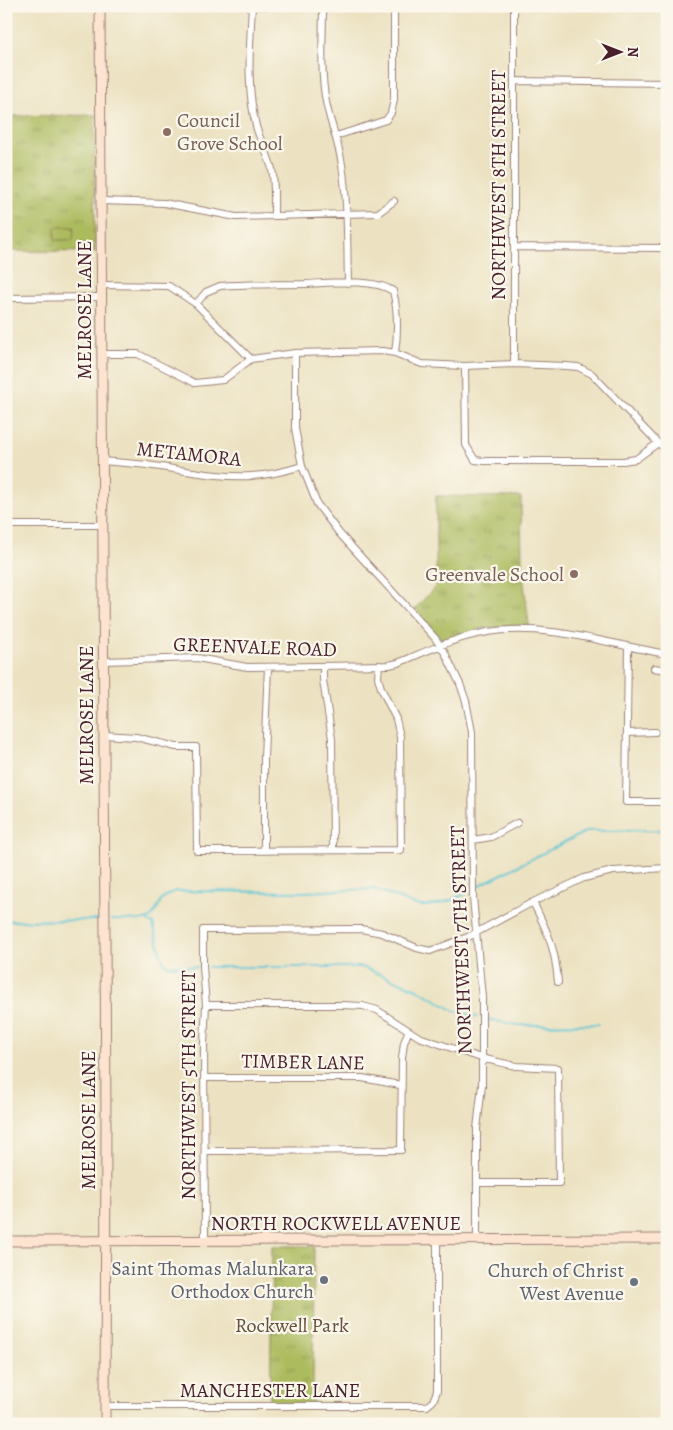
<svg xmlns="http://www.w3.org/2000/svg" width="673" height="1430" viewBox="0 0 673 1430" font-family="Alegreya,serif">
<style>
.grass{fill:url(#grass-tufts);stroke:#7c6d44}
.garden{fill:#adbb5e;stroke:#7c6d44}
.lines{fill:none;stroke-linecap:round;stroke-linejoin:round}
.stream{stroke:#5bc6d5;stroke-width:2}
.street-casing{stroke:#9b8076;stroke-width:8}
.secondary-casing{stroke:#9b8076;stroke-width:11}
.street{stroke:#fff;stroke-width:6}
.secondary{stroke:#fde4d1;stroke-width:9}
.education-dot{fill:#8d6e63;stroke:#fbf7ec;stroke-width:2}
.worship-dot{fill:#6b7280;stroke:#fbf7ec;stroke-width:2}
.labels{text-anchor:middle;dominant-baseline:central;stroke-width:4.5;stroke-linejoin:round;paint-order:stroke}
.education-label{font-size:20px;fill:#785e54;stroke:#fbf7ec;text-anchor:start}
.street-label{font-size:20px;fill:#4a1f2b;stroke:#fbf7ec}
.worship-label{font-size:20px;fill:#5b616d;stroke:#fbf7ec;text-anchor:end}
.park-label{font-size:20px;fill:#684e3a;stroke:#fbf7ec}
</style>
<defs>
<pattern id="grass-tufts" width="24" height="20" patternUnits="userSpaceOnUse" patternTransform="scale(1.25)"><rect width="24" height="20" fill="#adbb5e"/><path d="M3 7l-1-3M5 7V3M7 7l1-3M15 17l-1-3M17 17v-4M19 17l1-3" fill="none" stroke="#8f974e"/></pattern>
</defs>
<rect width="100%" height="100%" fill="#fbf7ec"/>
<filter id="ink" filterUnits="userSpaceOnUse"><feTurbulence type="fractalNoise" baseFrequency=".02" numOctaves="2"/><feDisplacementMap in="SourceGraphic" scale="10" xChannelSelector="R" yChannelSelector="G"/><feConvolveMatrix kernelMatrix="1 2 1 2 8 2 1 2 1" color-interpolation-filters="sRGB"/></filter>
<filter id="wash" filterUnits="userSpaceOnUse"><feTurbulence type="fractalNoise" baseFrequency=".0096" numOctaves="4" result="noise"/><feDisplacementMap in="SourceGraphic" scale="20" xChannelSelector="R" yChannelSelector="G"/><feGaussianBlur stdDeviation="1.12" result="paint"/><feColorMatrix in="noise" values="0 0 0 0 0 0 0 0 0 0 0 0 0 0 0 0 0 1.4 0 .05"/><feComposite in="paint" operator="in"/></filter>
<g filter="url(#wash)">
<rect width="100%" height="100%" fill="#ece2c1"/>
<path class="grass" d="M95,115V252L6,251V116Z
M436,496L521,497L522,566L529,625L486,628L441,639L415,609L436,586Z
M272,1246H314L313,1404L270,1403Z"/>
<path class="garden" d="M55,227H74L73,240H55Z"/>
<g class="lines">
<path class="stream" d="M478,886L587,831L667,830
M111,920H146C162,914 153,897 177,891L302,892L372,889C388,892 401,901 416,905C434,909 453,900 468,892
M146,920L153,924L163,961L167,965L198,967
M6,921L98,920
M208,967H362L417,989L455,1011L477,1017
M486,1019L518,1025L599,1024"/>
</g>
</g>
<g filter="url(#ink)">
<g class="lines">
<defs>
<path id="street" d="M252,6C250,46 246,86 256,126C260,141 268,154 272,169C275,184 274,200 274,216
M252,6H331
M323,6C323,37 320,71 326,102C330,123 339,143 342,165C348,204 347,244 348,283
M514,81L667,83
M336,136L386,120L391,113L394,100V6
M101,201L164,203L236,217L378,213L394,201
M515,247L667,248
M101,285L169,286L196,304L251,359
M6,298L101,297
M196,304L206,292L220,286C249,284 277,284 306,284C330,283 373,278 393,291C398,311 398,332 395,353
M295,353V428L302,466L317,504L339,533L435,638L445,653L460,684L466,701L472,732L473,897L482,998V1085L477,1129V1240
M101,354H138L195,383L223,380L251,359L295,353L383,351L395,353L422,364L465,366L514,364L566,366L578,367L592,374L658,443L667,450
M514,364V6
M465,366L466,445L475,460L484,461H623L636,459L658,443
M102,461C114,462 125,463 137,464C176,468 213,478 252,476C269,475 286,471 302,466
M6,525H102
M628,647L626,802H667
M104,661L197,658L247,667L389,665L398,663C427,651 456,637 488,632C549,623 608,644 667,654
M323,666V680L332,739L333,850
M654,668L667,670
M627,733L655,732
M104,735L136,737L176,747H196L197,851L401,850L400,737L396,719L381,688L378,677L379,665
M473,840L491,837L517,823
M264,851V758L268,667
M533,902C548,933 555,947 558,982
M206,1005H342L363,1006L377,1010L419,1037L481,1058L516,1066L558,1068L559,1183H477
M204,1078H362L400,1085
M205,1151L401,1150L402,1058L404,1043L408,1032
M205,1240L204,1043L206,1005L203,967V930L361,929L382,933L417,948L430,951L468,937L533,902L584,878L613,871L667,868
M105,1406H427L433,1401L437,1391V1240"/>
<path id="secondary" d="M100,6L106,1123L105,1424
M6,1241L667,1239"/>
</defs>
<use href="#street" class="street-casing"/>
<use href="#secondary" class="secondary-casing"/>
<use href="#street" class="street"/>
<use href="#secondary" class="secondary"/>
</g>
</g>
<g class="education-dot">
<circle cx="167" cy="132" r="5"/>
<circle cx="574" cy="574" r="5"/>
</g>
<g class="worship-dot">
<circle cx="324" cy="1280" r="5"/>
<circle cx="634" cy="1282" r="5"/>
</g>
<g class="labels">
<g class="education-label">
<text x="177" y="120">Council<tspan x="177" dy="23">Grove School</tspan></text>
<text x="564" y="574" text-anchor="end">Greenvale School</text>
</g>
<g class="street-label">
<text transform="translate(498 185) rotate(-90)">NORTHWEST 8TH STREET</text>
<text transform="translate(84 310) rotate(-90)">MELROSE LANE</text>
<text transform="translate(189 454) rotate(6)">METAMORA</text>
<text transform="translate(255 647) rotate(2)">GREENVALE ROAD</text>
<text transform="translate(86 715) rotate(-90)">MELROSE LANE</text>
<text transform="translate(461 940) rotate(-92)">NORTHWEST 7TH STREET</text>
<text transform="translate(303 1062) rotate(1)">TIMBER LANE</text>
<text transform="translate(188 1085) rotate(-90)">NORTHWEST 5TH STREET</text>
<text transform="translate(88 1120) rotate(-90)">MELROSE LANE</text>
<text x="336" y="1223">NORTH ROCKWELL AVENUE</text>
<text x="270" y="1390">MANCHESTER LANE</text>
</g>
<g class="worship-label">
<text x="314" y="1268">Saint Thomas Malunkara<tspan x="314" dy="23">Orthodox Church</tspan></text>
<text x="624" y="1270">Church of Christ<tspan x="624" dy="23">West Avenue</tspan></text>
</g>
<g class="park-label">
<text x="292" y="1325">Rockwell Park</text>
</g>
</g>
<rect width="673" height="1430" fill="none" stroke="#fbf7ec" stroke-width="25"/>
<g transform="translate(620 52) rotate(90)" stroke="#fbf7ec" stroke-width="4" paint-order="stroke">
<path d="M0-4L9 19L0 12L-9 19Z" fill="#4a1f2b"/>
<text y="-8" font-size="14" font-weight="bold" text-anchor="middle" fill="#4a1f2b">N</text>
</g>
</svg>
